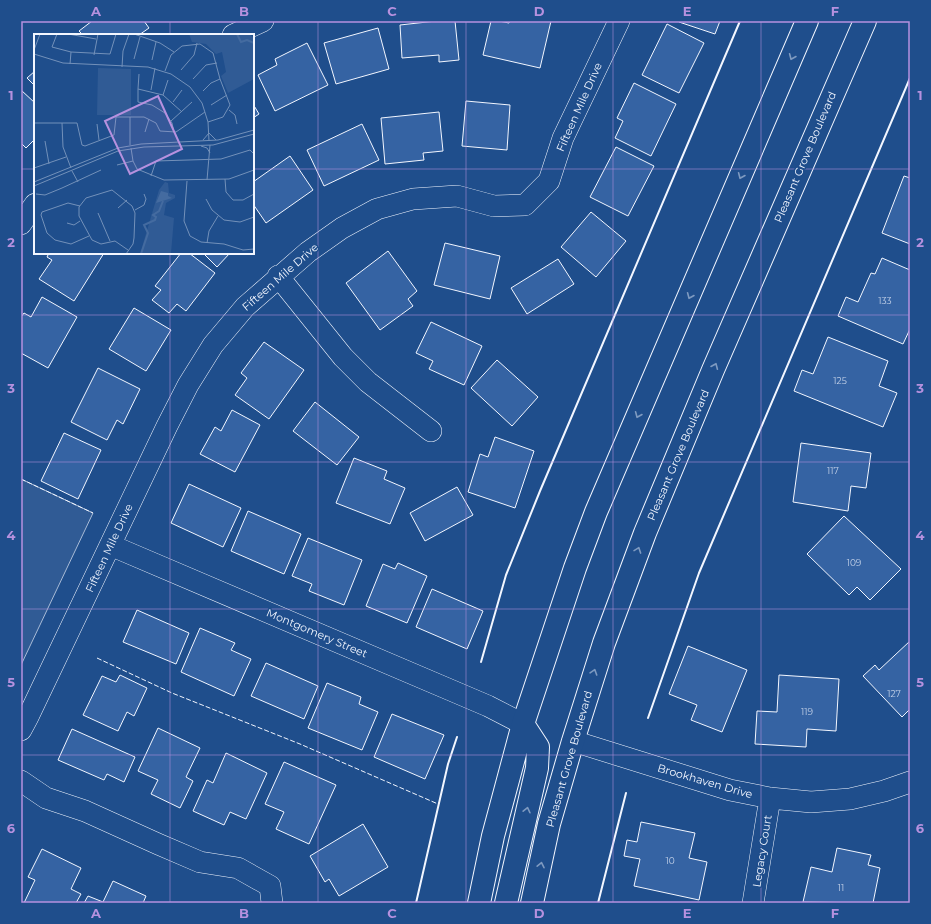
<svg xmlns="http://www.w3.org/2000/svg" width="931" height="924" viewBox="0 0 931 924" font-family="Montserrat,sans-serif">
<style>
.built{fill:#305b95;stroke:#a8bbd7}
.building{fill:#3563a3;stroke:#f2f6ff}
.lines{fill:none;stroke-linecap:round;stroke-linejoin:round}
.minor-casing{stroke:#f2f6ff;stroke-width:22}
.primary-casing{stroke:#f2f6ff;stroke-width:24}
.minor{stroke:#1f4e8c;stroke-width:21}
.primary{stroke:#1f4e8c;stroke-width:22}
.fence{stroke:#f2f6ff;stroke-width:1;stroke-dasharray:5 2;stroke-linecap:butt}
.wall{stroke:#f2f6ff;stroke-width:2}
.oneway{stroke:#7e9ac0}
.grid{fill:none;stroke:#b691df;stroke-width:1;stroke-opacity:0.55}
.labels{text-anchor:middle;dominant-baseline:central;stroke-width:3;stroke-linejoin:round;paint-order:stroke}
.number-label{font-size:9px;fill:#c3d1e8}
.street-label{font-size:11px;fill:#f2f6ff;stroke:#1f4e8c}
.inset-river{fill:none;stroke:#446ba0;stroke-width:2}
.inset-road{fill:none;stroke:#7391ba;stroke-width:1}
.view{fill:#b691df;fill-opacity:0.15;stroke:#b691df;stroke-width:2}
.inset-edge{fill:none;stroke:#f2f6ff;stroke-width:2}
.neatline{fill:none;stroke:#b691df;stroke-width:1.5}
.grid-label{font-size:13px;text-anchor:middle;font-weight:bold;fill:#b691df}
</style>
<rect width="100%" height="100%" fill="#1f4e8c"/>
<path class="built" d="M21,479L93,513L21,665Z"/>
<path class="building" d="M92,21H144L149,28L139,35H83L79,31Z
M436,21H455L459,60L439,62V55L402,58L400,25Z
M491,21H499L509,23L510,21H551L540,68L483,55Z
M680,21H720L715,34L679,22Z
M667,24L704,43L679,93L642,75Z
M378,28L389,69L336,84L324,43Z
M307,43L328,85L275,111L258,75L277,65L275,59Z
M35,71V86L27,78Z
M634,83L676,104L651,156L615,138L623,121L617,118Z
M21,90L35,103V139L26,148L22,144L21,145Z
M466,101L510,105L507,150L462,146Z
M253,104L259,114L253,118Z
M439,112L443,151L423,153L424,160L385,164L381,118Z
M362,124L379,160L324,186L307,150Z
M616,147L654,166L628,216L590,197Z
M290,156L313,190L266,223L253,204V182Z
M904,176L910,178V244L882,233Z
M591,212L626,241L596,277L561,247Z
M445,243L500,256L490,299L434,285Z
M388,251L417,291L408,299L413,306L380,330L346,283Z
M49,253H104L74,301L39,279L52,260L47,257Z
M181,253H189L215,273L186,311L177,304L169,313L152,300L161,290L155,286Z
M203,253H230L217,267Z
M882,258L910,270V329L903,344L838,316L846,297L858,302L871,273L875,274Z
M558,259L574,284L527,314L511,288Z
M42,297L77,317L48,368L21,353V317L24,313L31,317Z
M134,308L171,330L146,371L109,349Z
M431,322L482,346L464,385L429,369L433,361L416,353Z
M828,337L888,361L879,386L897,393L883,427L794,391L802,370L813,374Z
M264,342L304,370L269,419L235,395L247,378L241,373Z
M497,360L538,397L512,426L471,388Z
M98,368L140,389L123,424L117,420L107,440L71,422Z
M315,402L359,437L337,465L293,431Z
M232,410L260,425L235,472L200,454L215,427L221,431Z
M64,433L101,450L78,499L41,481Z
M495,437L534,451L515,508L468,492L480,454L488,457Z
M801,443L871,453L866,488L851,486L848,511L793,502Z
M354,458L387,471L384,479L405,488L390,524L336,503Z
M189,484L241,508L223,547L171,523Z
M457,487L473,515L425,541L410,513Z
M248,511L301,534L284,574L231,551Z
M844,516L901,569L870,600L857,587L849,595L807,554Z
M308,538L362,560L344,605L309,591L312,584L292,576Z
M398,563L427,576L407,623L366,606L383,564L395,569Z
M432,589L483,611L467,649L416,627Z
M137,610L189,633L176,664L123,642Z
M200,628L235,643L231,650L251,659L234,696L181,672Z
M910,641V709L902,717L863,676L875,665L879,670Z
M688,646L747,670L722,732L691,720L697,705L669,694Z
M266,663L318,686L304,719L251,696Z
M120,675L147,688L134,716L127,712L118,731L83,715L102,676L116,682Z
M779,675L839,679L836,731L807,729L806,747L755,744L757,711L777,712Z
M327,683L361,697L359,704L378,712L362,750L308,728Z
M392,714L444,735L425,779L374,757Z
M158,728L200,748L186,777L193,781L180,808L151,794L158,780L138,771Z
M72,729L135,757L124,782L107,774L104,780L58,760Z
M226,753L267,773L246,819L230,812L224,825L193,811L207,780L213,783Z
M284,762L336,785L309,844L276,829L284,812L265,804Z
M641,822L695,833L689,858L707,862L699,900L634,886L640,859L624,856L627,840L637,842Z
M363,824L388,867L339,896L329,879L325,882L310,856Z
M837,848L871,855L868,865L880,868L873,903L803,902L811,867L832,872Z
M42,849L81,868L71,889L81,894L76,903H24L35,880L28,877Z
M113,881L146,896L143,903H84L88,896L103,902Z"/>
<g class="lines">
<defs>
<path id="minor" d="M233,35L263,21
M21,224L35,204
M278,276L343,357L368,382L431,431
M110,545L488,706L523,724
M21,730L28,717L167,426L188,385L213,345L245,307L308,252L342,228L377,209L413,199L457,196L494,206L525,205L549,181L563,138L619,21
M573,741L730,790L770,798L811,802L850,799L884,791L910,782
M21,781L46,798L85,811L158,844L200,862L238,868L270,886L272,903
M753,903L770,798"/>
<path id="primary" d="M479,903L493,836L523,724L575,568L596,512L807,21
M506,903L537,768L538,747L523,724
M532,903L549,824L573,741L604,643L645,533L713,370L865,21"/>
</defs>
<use href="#minor" class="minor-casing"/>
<use href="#primary" class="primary-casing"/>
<use href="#minor" class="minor"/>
<use href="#primary" class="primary"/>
<path class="fence" d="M21,479L93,513
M97,658L172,693L300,744L438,804"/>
<path class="wall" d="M481,662L506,575L540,491L740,21
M648,718L699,573L910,78
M416,903L448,764L457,737
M598,903L626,793"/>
</g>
<defs><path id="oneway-chevron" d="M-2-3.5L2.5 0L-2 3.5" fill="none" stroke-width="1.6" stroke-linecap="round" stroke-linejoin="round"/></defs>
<g class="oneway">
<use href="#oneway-chevron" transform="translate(792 57) rotate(113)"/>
<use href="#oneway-chevron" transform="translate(741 176) rotate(113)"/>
<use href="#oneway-chevron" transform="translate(690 296) rotate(113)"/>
<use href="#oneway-chevron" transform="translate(715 366) rotate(-67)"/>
<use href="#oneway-chevron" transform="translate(638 415) rotate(113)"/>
<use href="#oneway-chevron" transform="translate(638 550) rotate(-70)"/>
<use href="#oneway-chevron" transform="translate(594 672) rotate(-72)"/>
<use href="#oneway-chevron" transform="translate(527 810) rotate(-77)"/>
<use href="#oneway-chevron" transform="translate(541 865) rotate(-78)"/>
</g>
<path class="grid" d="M170,21V35M318,21V903M466,21V903M613,21V903M761,21V903M21,169H35M253,169H910M170,253V903M21,315H910M21,462H910M21,609H910M21,755H910"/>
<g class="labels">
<g class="number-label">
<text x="885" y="300">133</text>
<text x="840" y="380">125</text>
<text x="833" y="470">117</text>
<text x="854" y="562">109</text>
<text x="894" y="693">127</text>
<text x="807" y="711">119</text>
<text x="670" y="860">10</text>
<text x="841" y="887">11</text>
</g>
<g class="street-label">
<text transform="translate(579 107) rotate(-66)">Fifteen Mile Drive</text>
<text transform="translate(805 157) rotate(-67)">Pleasant Grove Boulevard</text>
<text transform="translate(280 277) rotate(-41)">Fifteen Mile Drive</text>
<text transform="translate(678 455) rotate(-67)">Pleasant Grove Boulevard</text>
<text transform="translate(109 548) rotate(-65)">Fifteen Mile Drive</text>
<text transform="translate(317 633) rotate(23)">Montgomery Street</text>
<text transform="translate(569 759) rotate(-74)">Pleasant Grove Boulevard</text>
<text transform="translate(705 781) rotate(16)">Brookhaven Drive</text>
<text transform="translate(762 851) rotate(-81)">Legacy Court</text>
</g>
</g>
<g transform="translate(34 34)">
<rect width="220" height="220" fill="#1f4e8c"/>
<path d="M155,0H215L220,4V45L194,59L187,42L192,38L188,18L182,20L172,10L158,8ZM64,34L97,35V81H63ZM131,148L134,149L135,159L141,161V164L132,169L130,181L140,184L137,219L155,220H106L125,156Z" fill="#305b95"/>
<path d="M127,157L134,159V162L138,164L122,169Z" fill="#446ba0"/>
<path class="inset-river" d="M203,0L207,8L213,6L220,9M107,220L114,199L110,191L121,186L122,183L119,181L125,177L129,167"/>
<path class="inset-road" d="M23,0L18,13L37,18M34,0L62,5M100,0L126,9L140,18M0,16L6,0M0,20L29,29L114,33L137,40L156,53L168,69L174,88L175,107M60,21L64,0M100,25L106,3M118,26L122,8M36,30L37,18L76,20L82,0M88,33L89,17L95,0M147,36L160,21L163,9M131,37L137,21L148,12L166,10L179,19L186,45L196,71L189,83L174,88M159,45L172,31L183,29M104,55L105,40M117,56L121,34M169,57L177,49L186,45M129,61L134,46M139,68L148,56M177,71L193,61M195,76L201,81L203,90M96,83V111M137,87L158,68M0,89H43L48,111L51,112L80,101L82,83H110L122,89L126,97L142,98L171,78M28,89L29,113L37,134M63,90L65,106M111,98L115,85M140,98L138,89L131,79L118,71L104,68V55L129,61L148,78M169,106L175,99L182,106M11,107L15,130M167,112L173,114L176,119M97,114L99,127L103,135L130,146L195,145L220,136M83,131L99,127M0,134L32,123M38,137L44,148M117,142L122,127L187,125L216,116L220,120M191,145L192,158L199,166H209L220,160M173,146L176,111M153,147L150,187L156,202L167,208L190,210L209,216L220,215M0,148L84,114L107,110L184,106L220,96M0,152L84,117L110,113L179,111L220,100M2,160L11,161L28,154L67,136M172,165L178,176L190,186L206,188L220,183M46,172L34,169L8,178L7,181L13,199L21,206L37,210L55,202M84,174L93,166M101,176L110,171L112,165L110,160M64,179L76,207M33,189L40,191L46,187M173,209L175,197L184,182M92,220L99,210L100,204L101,179L98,172L78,156L52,164L45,173V182L58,206L67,210L81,207L94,216"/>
<path class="view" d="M124,62L148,115L96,140L71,87Z"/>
<rect width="220" height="220" class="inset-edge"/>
</g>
<rect width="931" height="924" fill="none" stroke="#1f4e8c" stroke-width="44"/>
<rect x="22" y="22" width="887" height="880" class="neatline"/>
<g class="grid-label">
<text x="96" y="16">A</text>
<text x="244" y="16">B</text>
<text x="392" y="16">C</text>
<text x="539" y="16">D</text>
<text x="687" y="16">E</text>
<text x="835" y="16">F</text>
<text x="11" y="100">1</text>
<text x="920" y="100">1</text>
<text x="11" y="247">2</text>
<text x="920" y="247">2</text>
<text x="11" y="393">3</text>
<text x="920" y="393">3</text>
<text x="11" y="540">4</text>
<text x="920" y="540">4</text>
<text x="11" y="687">5</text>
<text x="920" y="687">5</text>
<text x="11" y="833">6</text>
<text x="920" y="833">6</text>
<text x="96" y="918">A</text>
<text x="244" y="918">B</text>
<text x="392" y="918">C</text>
<text x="539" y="918">D</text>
<text x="687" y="918">E</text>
<text x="835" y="918">F</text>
</g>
</svg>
